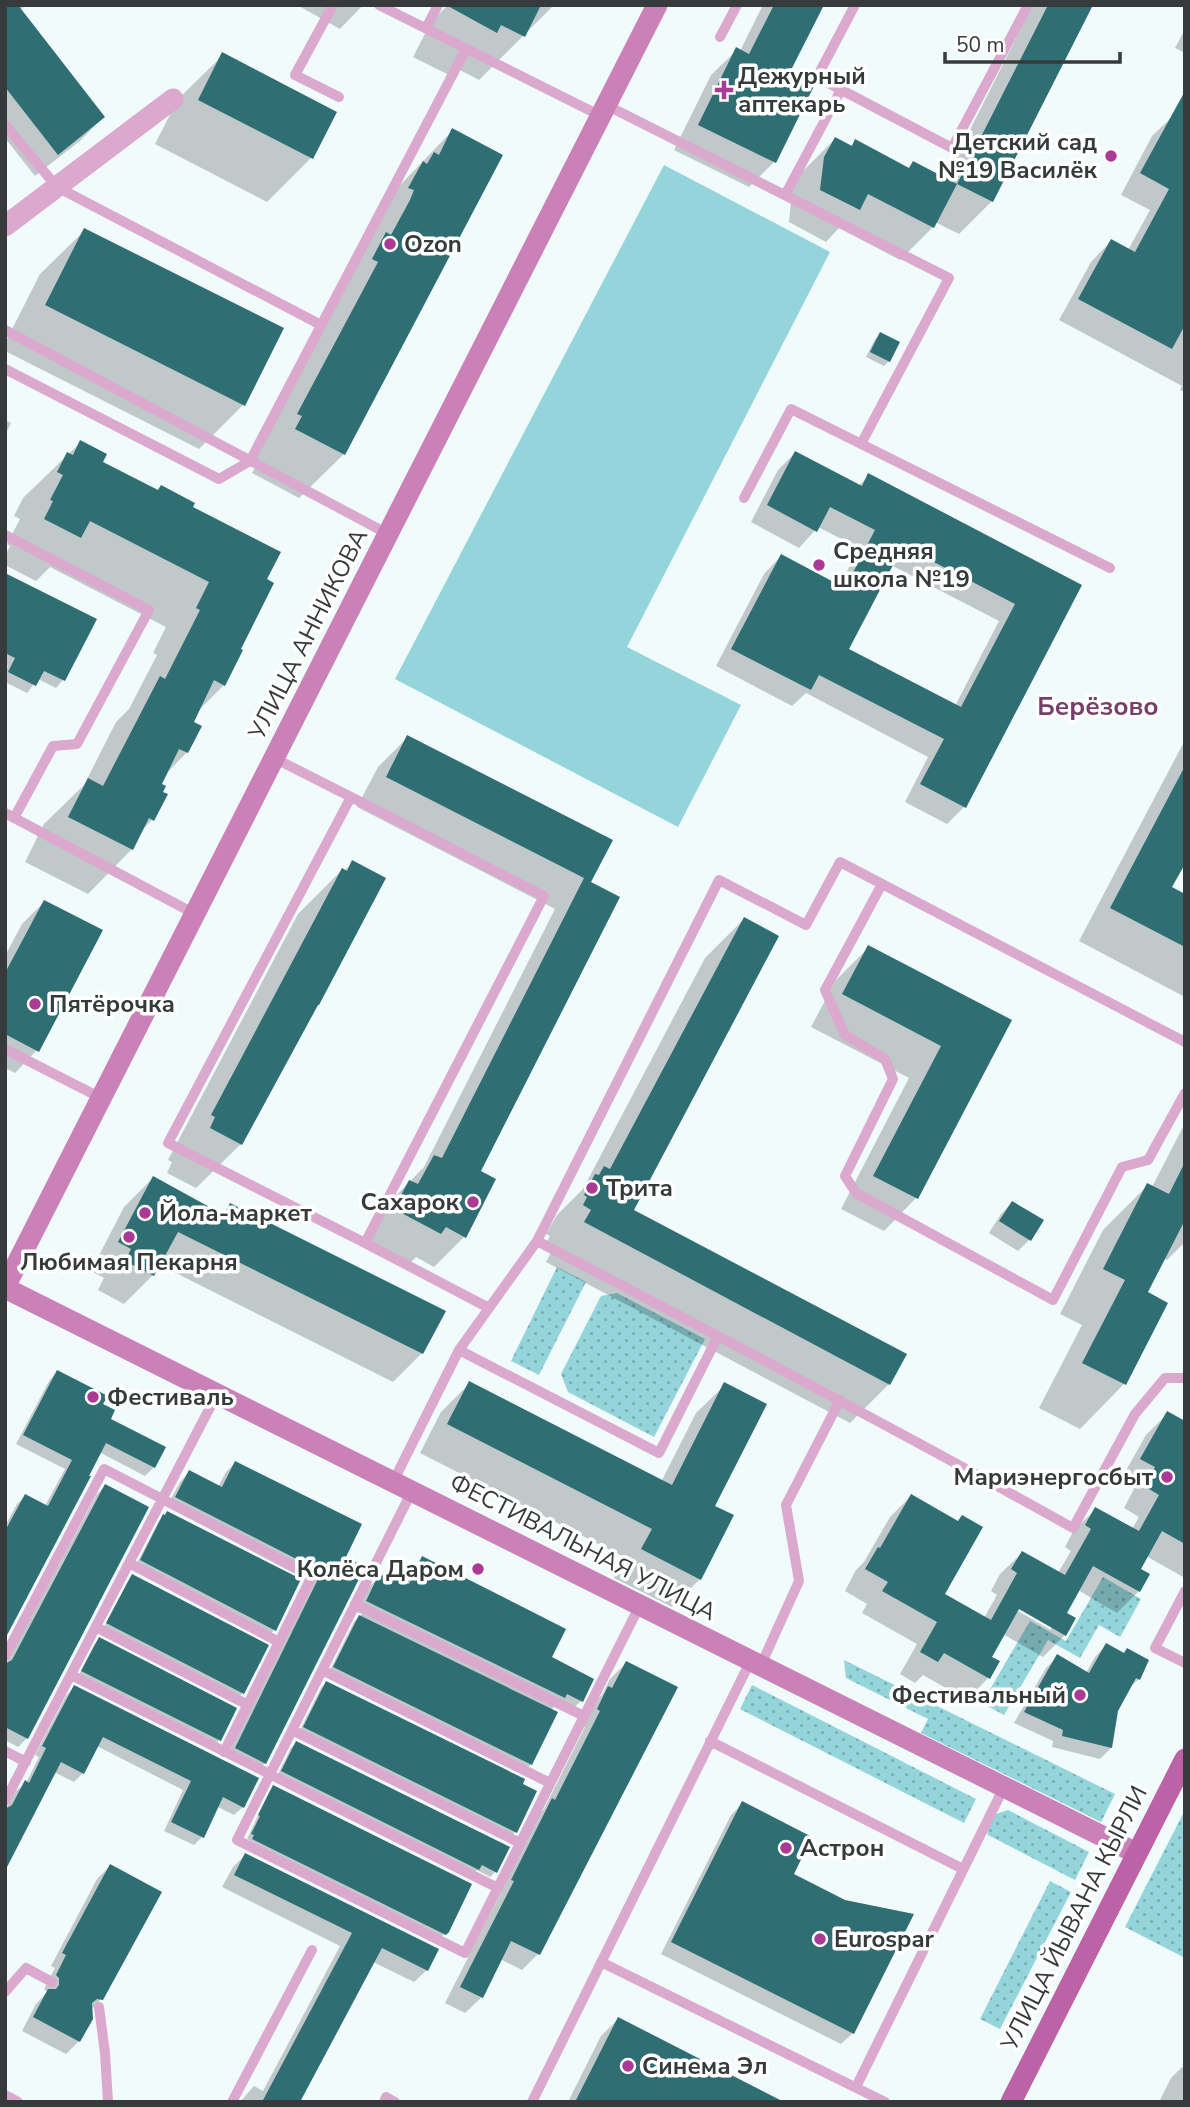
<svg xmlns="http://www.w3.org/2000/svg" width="1190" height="2107" viewBox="0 0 1190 2107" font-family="'Nunito Sans',sans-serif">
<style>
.grass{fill:url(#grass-dots)}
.pitch{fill:#93d5da}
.shadow{fill:#0003;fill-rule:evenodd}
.building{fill:#2f6e73;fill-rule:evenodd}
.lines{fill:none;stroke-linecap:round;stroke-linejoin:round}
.lane{stroke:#dba9ce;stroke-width:10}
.street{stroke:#dba9ce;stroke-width:21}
.secondary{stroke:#ca81b8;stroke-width:21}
.primary{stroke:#bc63a8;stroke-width:21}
.poi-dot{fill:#ab3a96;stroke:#fff;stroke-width:2.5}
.labels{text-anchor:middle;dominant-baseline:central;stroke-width:7;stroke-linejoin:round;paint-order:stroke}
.poi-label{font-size:24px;font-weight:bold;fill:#363a3a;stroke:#fff;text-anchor:start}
.street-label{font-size:24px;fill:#363a3a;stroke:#fff}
.neighbourhood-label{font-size:26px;font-weight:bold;fill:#773e6a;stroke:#fff}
</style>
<defs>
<pattern id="grass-dots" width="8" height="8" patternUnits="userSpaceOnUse" patternTransform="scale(1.75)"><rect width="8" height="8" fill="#93d5da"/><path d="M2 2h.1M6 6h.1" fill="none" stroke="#79aeb2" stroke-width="1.8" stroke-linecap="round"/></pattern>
</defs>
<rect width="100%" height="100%" fill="#f1fbfc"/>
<path class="grass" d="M557,1267L586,1282L539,1375L511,1361Z
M617,1293L705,1339L654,1437L568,1392L561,1374L601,1296Z
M1103,1577L1141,1599L1120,1637L1099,1625L1080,1658L1048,1640L1004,1715L982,1703L1030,1621L1066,1641Z
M844,1660L1115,1794L1101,1822L921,1733L928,1719L846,1678Z
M752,1685L976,1799L964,1823L740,1709Z
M1008,1810L1089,1852L1075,1880L988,1835L986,1827L996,1814Z
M1185,1810V1958L1125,1927Z
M1050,1881L1071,1892L1000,2029L980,2019Z"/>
<path class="pitch" d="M664,165L830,252L627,647L741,705L678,827L395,679Z"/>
<path class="shadow" d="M5,5H26L20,10L103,117L81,140L35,176L5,138Z
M297,5H363L340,29Z
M448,5H554L479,80L458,69L451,76L413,57L431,22Z
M763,5H823L787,75L811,87L774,162L749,187L674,150L711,75L737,50L740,51Z
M1033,5H1091L992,201L959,234L935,222L933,227L900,260L839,228L826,242L789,222L792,191L802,172L835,139L850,147L855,141L908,169L913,163L945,179Z
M1185,29V53L1175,48Z
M223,55L311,158L267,202L155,144L178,99Z
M1173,116L1185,281V392L1180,390L1182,386L1059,320L1091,262L1111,241L1128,250L1150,210L1121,195L1152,136Z
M453,130L344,454L299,498L252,473L259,461L254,459L379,207Z
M85,230L243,405L199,449L5,351V343L40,274Z
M880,334L889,361L884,366L866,357L875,339Z
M5,420L11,423L5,435Z
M81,442L101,462L190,508L265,580L224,685L197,712L191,722L187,752L164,776L152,820L141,831L132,849L88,894L25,862L44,824L84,785L116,722L129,709L157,655L153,653L166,627L50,567L36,581L5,565V556L10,546L7,544L20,519L14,516L23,498Z
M795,453L858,486L869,476L1080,586L964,807L947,824L905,802L928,757L806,693L792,706L716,666L764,574L781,556L839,587L859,548L818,527L799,548L751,522L778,470ZM891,565L999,621L955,706L847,650Z
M5,575L94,620L63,680L56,688L38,679L27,693L5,682V672L8,666L5,664Z
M408,737L610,841L589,883L478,1172L494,1180L464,1237L434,1267L416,1257L410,1263L365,1240L380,1212L424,1167L555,909L357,807L378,767Z
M1185,740V860L1170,888L1185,896V997L1079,941Z
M353,862L241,1144L196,1188L167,1173L172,1162L168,1160L298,914L342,870L344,871Z
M44,902L37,1050L15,1073L5,1068V956L22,924Z
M744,919L631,1211L889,1384L850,1423L546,1262L553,1249L545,1245L550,1236L546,1234L557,1215L583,1189L705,958Z
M869,947L1009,1021L916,1198L884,1231L841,1209L909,1078L811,1027L836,980Z
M1185,1123V1242L1167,1260L1164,1258L1146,1293L1166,1303L1124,1384L1080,1429L1039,1408L1082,1325L1060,1314L1103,1230L1148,1185L1152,1187Z
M153,1178L221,1215L231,1205L422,1353L393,1382L158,1264L153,1275L124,1304L98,1290L104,1278L91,1271L124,1207Z
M1012,1203L1029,1240L1018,1251L989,1233L1001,1214Z
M57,1372L101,1405L108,1419L164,1447L154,1467L145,1476L99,1452L5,1635V1526L17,1504L25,1496L45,1506L65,1469L16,1444L49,1381Z
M470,1383L661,1482L696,1413L725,1385L713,1507L700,1579L672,1607L614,1578L624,1557L420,1453L441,1412Z
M1168,1413L1185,1423V1578L1146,1556L1139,1570V1591L1117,1613L1078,1590L1065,1613V1635L1043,1657L1003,1634L990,1657L997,1662L988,1678L967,1700L923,1675L915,1683L900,1674L917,1644L862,1613L867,1604L845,1591L856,1570L864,1562L890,1517L911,1496L942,1595L984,1618L997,1595L991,1591L1000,1574L1022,1553L1058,1573L1071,1551L1065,1547L1074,1530L1096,1509L1132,1529L1139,1517L1124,1508L1134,1489L1120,1481L1146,1435ZM1012,1603L1051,1626V1630L1011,1607Z
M235,1463L344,1558L265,1763L256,1772L227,1758L310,1582L167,1506L180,1482L189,1472L218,1487L226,1472Z
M105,1486L27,1738L18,1747L5,1740V1665L97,1494Z
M168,1513L299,1580L274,1630L269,1635L136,1565L159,1521Z
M423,1558L549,1658L581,1701L570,1711L557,1704L551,1710L531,1764L526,1769L329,1672L354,1622L362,1614L356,1612L369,1587L379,1577L405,1584L412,1569Z
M133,1576L243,1693L238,1698L103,1629L128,1581Z
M99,1640L219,1740L214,1745L78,1677L94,1645Z
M1106,1645L1123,1654L1139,1679L1127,1690L1116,1710L1111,1748L1100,1759L1052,1747L1053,1741L1014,1723L1046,1668L1057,1657L1086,1673L1095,1657Z
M626,1663L675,1688L538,1954L522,1970L500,1959L482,1997L465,2013L445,2003L499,1897L536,1817L544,1809L585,1727L582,1726L592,1704L602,1695L610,1679Z
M326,1683L521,1785L515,1832L510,1837L299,1732L321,1688Z
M74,1687L243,1807L234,1815L216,1806L202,1837L194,1845L164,1831L183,1790L97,1746L83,1773L74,1782L54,1772L5,1867L6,1809L16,1791L26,1783L39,1757L35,1755L66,1696Z
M296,1743L495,1872L490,1877L477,1870L473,1874L277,1776L291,1748Z
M274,1787L444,1934L439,1939L247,1839L269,1792Z
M742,1804L791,1874L845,1901L853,2033L841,2044L661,1954L731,1815Z
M245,1855L427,1970L414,1982L373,1962L298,2102H240L254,2086L263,2091L340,1946L222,1887L233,1867Z
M110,1866L101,1999L91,2010L79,2041L66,2054L22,2031L36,2004L47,1992L44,1989L55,1968L51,1966L97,1879Z
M618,2019L780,2102H568L601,2036Z
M1182,2067L1185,2068V2102H1159L1171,2078Z"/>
<path class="building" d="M5,5H18L105,117L58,155L5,87Z
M446,5H541L525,37L501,25L497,33Z
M774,5H824L789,74L814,86L776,163L698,125L736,47L749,54Z
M1048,5H1093L993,202L957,184Z
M222,52L337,112L313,159L198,100Z
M1185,91V325L1172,349L1078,299L1111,239L1135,252L1169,189L1140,173Z
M452,128L503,155L345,455L295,429L302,416L297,414L378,262L372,259L386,232L391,235L410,200L414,190L408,188L423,161L427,164L434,152L439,155Z
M835,137L852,146L855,139L909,168L913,161L957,184L934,228L868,194L860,210L820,190L824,157Z
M84,228L284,328L245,406L45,305Z
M880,332L900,342L890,362L870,352Z
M80,440L107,454L103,462L158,490L161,485L195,503L193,507L281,552L267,579L274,583L241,649L243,650L225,686L214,680L194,722L202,726L188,753L179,749L162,784L166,786L163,792L168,794L154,821L149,818L133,850L68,817L88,778L103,786L160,676L165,679L200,610L196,608L209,582L90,521L81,538L44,519L53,501L50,500L63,475L57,472L67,452L73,455Z
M795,451L862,486L868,473L1082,585L966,808L920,784L944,739L819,675L811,690L731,649L781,554L845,588L875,530L830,507L817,532L767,505ZM903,546L1015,604L961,707L849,649Z
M5,573L97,619L65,681L44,671L36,686L8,672L15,658L5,653Z
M407,735L613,840L591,882L620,897L481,1171L496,1179L466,1238L446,1227L441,1234L394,1209L409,1180L418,1184L434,1155L442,1158L584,878L386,777Z
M1185,766V864L1172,887L1185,894V947L1110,908Z
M352,860L386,878L319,1005H318L242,1145L210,1128L215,1117L211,1115L342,868L347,871Z
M44,900L103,930L39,1052L5,1034V973Z
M744,917L779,936L634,1210L907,1354L890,1385L584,1222L591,1210L583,1205L587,1197L584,1195L595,1174L599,1175L604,1166L610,1169Z
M868,945L1012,1020L918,1199L873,1176L941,1046L842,994Z
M1185,1162V1220L1148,1292L1168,1303L1126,1385L1082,1363L1125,1280L1103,1269L1147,1183L1169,1194Z
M153,1176L224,1215L230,1203L446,1311L423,1354L178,1232L154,1276L125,1261L131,1249L118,1242Z
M1012,1201L1044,1220L1031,1241L999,1221Z
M57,1370L108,1396L103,1404L115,1410L111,1419L166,1447L155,1468L106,1443L89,1476H91L5,1639V1531L25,1494L48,1506L72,1460L23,1435Z
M469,1381L672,1485L724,1382L767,1404L715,1506L734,1515L701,1580L641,1549L652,1529L447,1424Z
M1167,1411L1185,1421V1544L1162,1531L1141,1569L1150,1574L1140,1592L1093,1566L1067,1613L1076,1618L1066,1636L1019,1609L992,1657L1000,1661L990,1679L944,1653L938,1662L920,1652L937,1622L882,1591L888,1582L865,1569L878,1547L880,1548L911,1494L958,1521L962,1515L983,1527L945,1594L991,1620L1017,1573L1011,1569L1022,1551L1065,1575L1091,1529L1085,1525L1095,1507L1139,1531L1159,1495L1144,1486L1155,1467L1140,1459Z
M235,1461L362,1524L346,1557L365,1567L266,1764L235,1748L320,1575L316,1569L175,1497L189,1470L222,1487Z
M105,1484L149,1507L28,1739L5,1727V1664L12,1660Z
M167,1511L301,1579L276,1631L140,1560L163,1514L165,1515Z
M422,1556L566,1629L552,1657L594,1679L583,1702L567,1694L565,1698L366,1601L379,1574L382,1576L384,1572L409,1584Z
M132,1574L269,1645L244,1694L106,1623Z
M359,1615L558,1712L532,1765L333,1667Z
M99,1637L237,1708L221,1741L81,1671Z
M1106,1643L1124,1653L1127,1648L1149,1660L1140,1680L1136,1678L1118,1711L1112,1748L1062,1736L1063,1730L1024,1712L1057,1654L1089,1673Z
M626,1661L678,1687L540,1955L511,1941L483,1998L460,1987L514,1881L511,1880L552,1798L555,1800L600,1711L597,1709L608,1686L612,1688Z
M326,1681L525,1779L523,1784L537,1791L517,1833L303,1727Z
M74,1685L259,1778L244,1808L223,1797L204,1838L171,1822L191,1781L103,1737L84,1774L61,1762L5,1871V1809L12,1805L25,1780L29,1783L46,1748L42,1746Z
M296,1741L510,1847L497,1873L482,1865L479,1870L281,1771Z
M273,1785L472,1884L449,1932L446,1935L252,1839L254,1835L251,1834L260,1816L258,1815Z
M742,1801L812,1837L794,1874L845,1900L914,1914L854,2034L671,1942Z
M245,1853L439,1949L428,1971L382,1948L300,2102H262L352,1933L234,1875Z
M110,1864L162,1892L103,2000L97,1999L92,2003L93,2019L80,2042L33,2017L48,1989H56L59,1985V1978L56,1975L66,1955L62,1953Z
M618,2017L784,2102H575Z"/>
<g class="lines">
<path class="lane" d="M333,5L295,75L339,97
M379,5L601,116
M855,5L817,77L952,148L1028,5
M426,28L438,5
M720,37L737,5
M606,105L949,278L861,444
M5,125L57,187L321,325
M785,195L841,90
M5,330L388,534
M5,369L219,479L250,461L466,49
M744,498L791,409L1110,568
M5,535L149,610L77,744L53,746L14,818
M274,758L351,797L168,1143L365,1243
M351,797L544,896L365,1243L489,1308
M5,813L195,914
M882,884L825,990L845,1035L885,1059L893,1079L845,1176L856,1193L1053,1300L1122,1167L1148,1160L1185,1093
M5,1049L101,1098
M537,1241L719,880L806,925L840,862L1185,1042
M718,1336L659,1453L459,1350L537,1241C717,1335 896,1429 1073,1528L1135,1414L1165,1378H1185
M393,1482L459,1350
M412,1491L237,1840L465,1953L640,1605
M129,1563L279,1642
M1185,1591L1155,1648L1185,1663
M355,1604L584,1716
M96,1627L248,1705
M5,1656L104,1469L312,1576L224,1752
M761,1665L799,1581L786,1505L840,1400
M322,1670L550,1783
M71,1675L498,1888
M292,1730L520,1843
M710,1741L963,1869
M5,1751L26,1762
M5,1801L217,1394
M601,1962L885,2102
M5,1992L26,1968L52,1982
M99,2007L105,2053L108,2102
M856,2087L1004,1787
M5,2095L18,2102
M232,2102L312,1950
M384,2102L386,2097L395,2102
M532,2102L751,1660"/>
<path class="street" d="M5,226L173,99"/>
<path class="secondary" d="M5,1287L657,5
M5,1288L1136,1853"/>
<path class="primary" d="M1011,2102L1185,1759"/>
</g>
<g class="poi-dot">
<path d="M720.5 79.5h7v7h7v7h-7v7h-7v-7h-7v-7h7z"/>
<circle cx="1111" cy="156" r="7"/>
<circle cx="390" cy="244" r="7"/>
<circle cx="819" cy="565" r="7"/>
<circle cx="35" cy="1004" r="7"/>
<circle cx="592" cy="1188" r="7"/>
<circle cx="473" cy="1202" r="7"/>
<circle cx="145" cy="1213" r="7"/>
<circle cx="129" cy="1237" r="7"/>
<circle cx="93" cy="1397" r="7"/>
<circle cx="1167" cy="1477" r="7"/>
<circle cx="478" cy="1569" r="7"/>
<circle cx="1080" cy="1695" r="7"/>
<circle cx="786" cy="1848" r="7"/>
<circle cx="820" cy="1939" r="7"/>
<circle cx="628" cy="2066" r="7"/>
</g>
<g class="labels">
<g class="poi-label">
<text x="738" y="76">Дежурный<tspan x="738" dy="28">аптекарь</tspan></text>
<text x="1097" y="142" text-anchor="end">Детский сад<tspan x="1097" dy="28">№19 Василёк</tspan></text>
<text x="404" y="244">Ozon</text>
<text x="833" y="551">Средняя<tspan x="833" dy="28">школа №19</tspan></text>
<text x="49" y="1004">Пятёрочка</text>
<text x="606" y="1188">Трита</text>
<text x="459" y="1202" text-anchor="end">Сахарок</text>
<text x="159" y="1213">Йола-маркет</text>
<text x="129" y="1262" text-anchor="middle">Любимая Пекарня</text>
<text x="107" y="1397">Фестиваль</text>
<text x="1153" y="1477" text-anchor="end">Мариэнергосбыт</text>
<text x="464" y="1569" text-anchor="end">Колёса Даром</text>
<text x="1066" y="1695" text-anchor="end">Фестивальный</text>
<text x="800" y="1848">Астрон</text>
<text x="834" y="1939">Eurospar</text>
<text x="642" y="2066">Синема Эл</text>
</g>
<g class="street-label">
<text transform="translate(308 634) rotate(-63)">УЛИЦА АННИКОВА</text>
<text transform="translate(583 1547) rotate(27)">ФЕСТИВАЛЬНАЯ УЛИЦА</text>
<text transform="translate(1074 1918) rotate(-63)">УЛИЦА ЙЫВАНА КЫРЛИ</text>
</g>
<g class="neighbourhood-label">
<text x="1098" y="706">Берёзово</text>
</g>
</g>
<rect width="1190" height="2107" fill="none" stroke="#363a3a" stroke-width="14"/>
<path d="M945 52v10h175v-10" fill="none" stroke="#363a3a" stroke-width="3.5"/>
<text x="956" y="52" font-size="21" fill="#363a3a" stroke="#ffffff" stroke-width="5" paint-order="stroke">50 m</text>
</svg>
